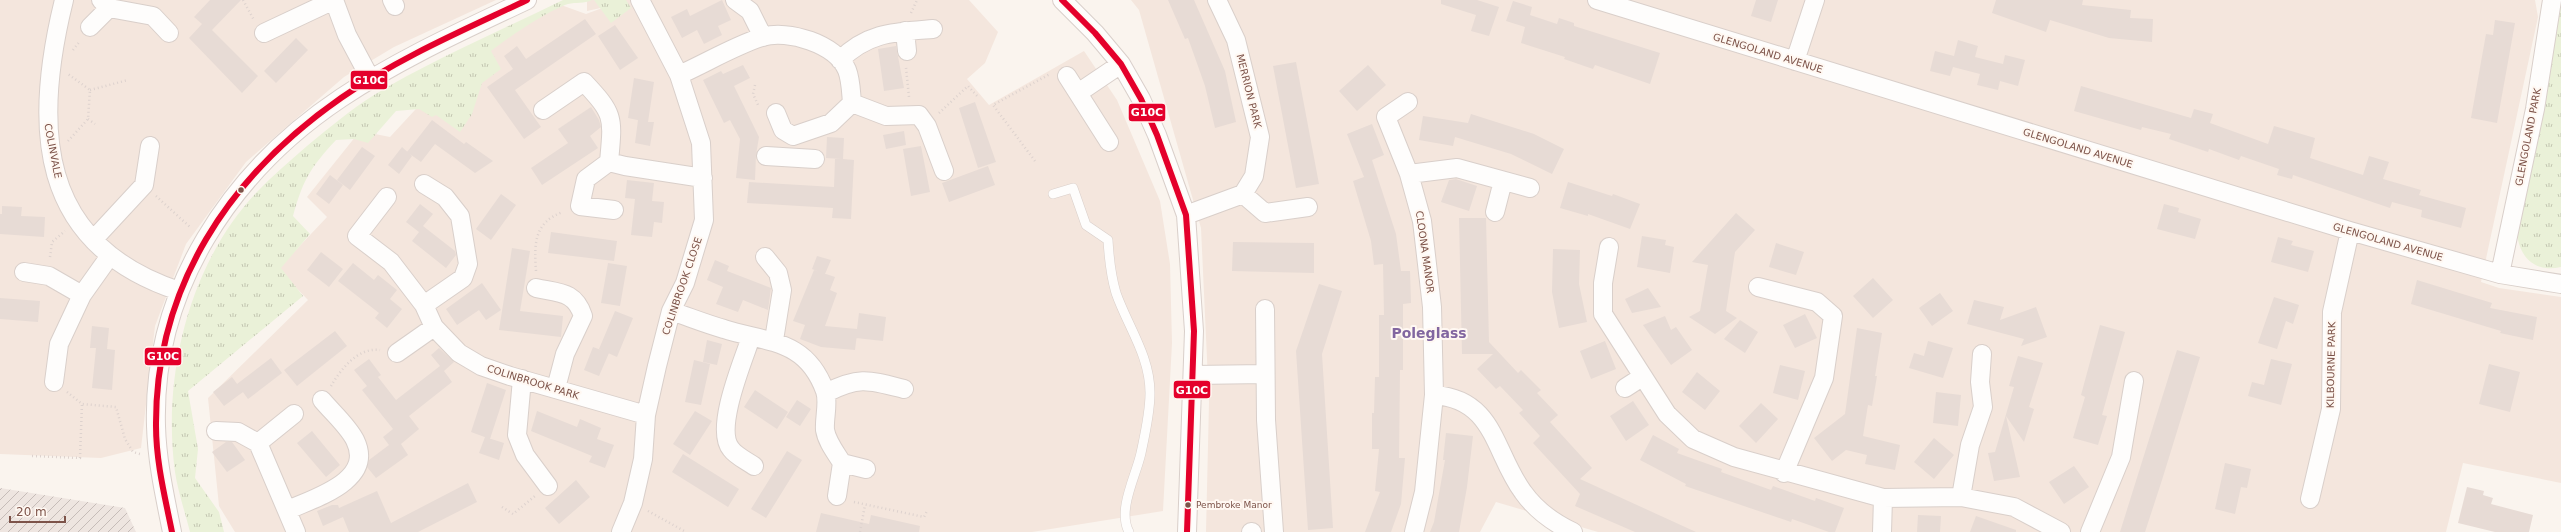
<svg xmlns="http://www.w3.org/2000/svg" width="2561" height="532" viewBox="0 0 2561 532" font-family="'DejaVu Sans',sans-serif">
<style>
.residential{fill:#f4e6dd}
.industrial{fill:url(#industrial-furrows)}
.grass{fill:url(#grass-tufts)}
.building{fill:#e7dbd5}
.lines{fill:none;stroke-linecap:round;stroke-linejoin:round}
.lane-casing{stroke:#d9cfca;stroke-width:10}
.street-casing{stroke:#d9cfca;stroke-width:20}
.path{stroke:#ddd2ce;stroke-width:2.5;stroke-dasharray:1 3;stroke-linecap:butt}
.lane{stroke:#fefdfc;stroke-width:9}
.street{stroke:#fefdfc;stroke-width:18}
.bus-1-casing{stroke:#fff8f2;stroke-width:9}
.bus-1{stroke:#e4002b;stroke-width:6}
.bus-dot{fill:#7d5349;stroke:#fff8f2;stroke-width:1.5}
.labels{text-anchor:middle;dominant-baseline:central;stroke-width:4;stroke-linejoin:round;paint-order:stroke}
.bus-label{font-size:9px;fill:#7d5349;stroke:#fff8f2;text-anchor:start}
.street-label{font-size:10px;fill:#7d5349;stroke:#fff8f2}
.district-label{font-size:14px;font-weight:bold;fill:#8266a0;stroke:#fff8f2}
.line-badge{stroke:#fff8f2;stroke-width:1.5}
.badge-label{font-size:11px;text-anchor:middle;font-weight:bold;fill:#fff}
</style>
<defs>
<pattern id="industrial-furrows" width="10" height="10" patternUnits="userSpaceOnUse"><rect width="10" height="10" fill="#eee5e0"/><path d="M-1 1l2-2M0 10L10 0M9 11l2-2" fill="none" stroke="#c6bcb8"/></pattern>
<pattern id="grass-tufts" width="24" height="20" patternUnits="userSpaceOnUse"><rect width="24" height="20" fill="#eaf1d8"/><path d="M3 7l-1-3M5 7V3M7 7l1-3M15 17l-1-3M17 17v-4M19 17l1-3" fill="none" stroke="#c3c6b1"/></pattern>
</defs>
<rect width="100%" height="100%" fill="#faf4ee"/>
<path class="residential" d="M0,0H496L394,47L344,77L246,162L186,244L155,326L141,448L101,458L0,454Z
M587,0H969L998,32L985,63L967,79L989,105L1084,51L1117,100L1160,201L1170,264L1172,343L1163,511L1032,532H235L219,506L208,398L308,300L278,269L327,217L307,197L360,131L390,137L463,58L561,5L586,14L605,7L587,11Z
M1131,0H2535L2538,17L2481,282L2499,288L2561,297V483L2463,463L2446,532H1598L1496,502L1480,532H1206L1209,402L1201,228L1139,10Z"/>
<path class="industrial" d="M0,488L125,508L136,532H0Z"/>
<path class="grass" d="M563,0H592C584,4 576,2 568,4C547,11 509,37 491,51L501,69L482,83L472,114L460,132L436,115L432,117L419,109L396,111L368,143L354,139L336,140C310,168 303,180 293,216L310,234L281,268L303,296L188,391L198,449L195,478L219,512L224,532H190C185,512 178,492 175,472C162,376 189,264 256,193C272,176 290,161 307,146C329,128 350,110 374,95C434,59 500,31 563,0Z
M594,0H626L631,8L611,23Z
M2559,0H2561V267C2539,272 2523,262 2518,240C2515,230 2521,212 2523,201C2533,134 2555,68 2559,0Z"/>
<path class="building" d="M210,0H241L212,30L258,76L242,93L189,38L202,24L194,17Z
M722,0L731,20L718,26L722,35L704,44L697,30L682,38L671,17L687,9L690,16Z
M1168,0H1194L1225,71L1236,122L1215,128L1205,86L1188,38L1185,39Z
M1441,0H1477L1499,7L1489,36L1471,31L1476,15L1441,4Z
M1756,0H1778L1771,22L1751,16Z
M1996,0H2083L2082,5L2131,10L2130,18L2153,19L2152,42L2109,38L2050,20L2046,32L1992,13Z
M1513,1L1532,7L1530,15L1557,24L1559,18L1574,23V26L1660,53L1650,84L1595,65L1593,69L1564,59L1565,57L1521,43L1525,27L1506,21Z
M585,19L596,34L515,90L541,127L524,139L487,87L513,69L504,56L517,46L526,59Z
M2495,20L2515,23L2497,123L2471,118L2486,34L2493,35Z
M615,25L638,58L620,70L598,36Z
M296,38L308,50L276,83L264,71Z
M1958,40L1978,46L1975,57L2003,64L2005,55L2025,60L2018,86L2000,81L1998,90L1977,85L1980,74L1953,67L1950,76L1930,71L1935,51L1954,56Z
M896,46L904,88L884,91L878,49Z
M1296,62L1319,184L1296,188L1273,66Z
M743,65L750,78L734,86L759,137L756,155L755,180L736,178L740,139L730,120L724,123L703,80L721,71L723,74Z
M1368,65L1386,85L1357,111L1339,91Z
M634,78L654,82L648,122H654L650,146L635,143L638,120L647,122L628,118Z
M2081,86L2191,118L2194,109L2213,114L2210,123L2268,144L2274,126L2315,138L2310,158L2363,175L2369,156L2389,162L2383,179L2421,190L2419,195L2466,208L2461,228L2421,217L2422,210L2392,202L2390,208L2293,175L2292,179L2277,175L2279,169L2241,156L2239,160L2209,149L2208,152L2169,139L2171,134L2142,127L2141,130L2074,111Z
M975,102L996,162L978,168L959,108Z
M591,107L599,120L601,127L590,136L598,148L542,185L531,168L568,143L558,129Z
M1471,114L1534,134L1564,149L1552,174L1511,154L1455,137L1453,146L1419,140L1423,116L1468,123Z
M432,120L464,144L466,142L493,161L475,173L435,144L421,162L407,152Z
M1372,124L1384,155L1372,160L1396,234L1401,271H1410L1411,303L1403,304V370H1400L1399,458H1405L1401,504L1391,532H1365L1380,492L1375,491L1379,449H1372V413H1374L1375,377H1379V315H1384L1383,264L1374,265L1371,241L1353,181L1364,177L1347,134Z
M904,131L906,145L886,149L883,135Z
M827,137L844,138L843,159L854,160L851,219L832,218L833,208L747,203L749,182L834,187L835,159H841L826,158Z
M921,146L930,192L911,196L903,149Z
M362,147L375,156L350,190L337,180Z
M402,147L412,156L399,174L388,165Z
M988,166L995,185L949,202L942,183Z
M330,175L343,185L329,204L316,194Z
M1456,179L1477,186L1469,211L1441,202L1449,180Z
M627,180L654,183L652,201L664,202L662,223L654,222L652,237L631,235L635,199L625,198Z
M1568,182L1612,196L1613,194L1640,204L1630,229L1588,214V216L1560,208Z
M501,194L516,205L491,240L476,229Z
M420,204L433,214L423,226L455,251L456,255L446,268L412,241L419,232L406,222Z
M2164,204L2179,208L2178,212L2201,219L2195,239L2157,229Z
M2,206L22,207L21,216L45,217L44,237L0,234V214H2Z
M1736,213L1755,230L1735,252L1726,311L1737,318L1715,334L1689,317L1700,311L1708,265L1692,262Z
M1459,218H1486L1489,342L1518,373L1521,370L1541,390L1537,393L1558,415L1550,422L1592,468L1580,479L1696,532H1635L1575,506L1580,494L1533,443L1540,436L1519,413L1523,410L1500,386L1496,389L1477,369L1493,354H1462Z
M551,232L617,241L614,261L548,253Z
M1642,236L1666,240L1665,245L1674,247L1670,273L1637,267Z
M2278,237L2293,241L2291,245L2314,251L2308,272L2271,262Z
M1233,242L1314,243V273L1232,271Z
M1776,243L1804,252L1796,275L1769,267Z
M512,248L530,251L520,311L563,316L561,337L499,330Z
M1553,249L1580,250L1579,284L1587,322L1559,328L1552,292Z
M321,252L343,269L329,287L307,270Z
M817,256L831,260L825,274L812,269Z
M715,260L729,266L727,271L771,288L768,310L743,300L738,312L716,304L723,287L707,280Z
M353,263L374,280L378,275L397,290L390,299L402,309L387,328L375,318L379,313L338,281Z
M608,263L627,266L620,306L601,303Z
M814,270L835,277L830,290L837,293L825,326L857,329L859,313L886,317L883,341L856,338L857,334L855,350L821,347L800,339L805,325L793,321Z
M1873,278L1893,300L1873,318L1853,296Z
M2417,280L2492,303L2490,308L2537,317L2533,340L2500,333L2501,331L2411,304Z
M482,283L501,310L486,320L479,310L457,325L446,309Z
M1319,284L1342,291L1322,354L1333,528L1308,530L1296,351Z
M1648,288L1661,307L1632,313L1625,299Z
M1940,293L1953,311L1932,326L1919,308Z
M2274,297L2299,305L2293,324L2286,321L2277,349L2258,343Z
M0,298L40,301L38,322L0,319Z
M1974,300L2004,307L2000,320L2036,307L2047,337L2021,346L2024,339L1967,324Z
M615,311L633,318L617,357L599,349Z
M1805,314L1817,338L1795,348L1783,325Z
M1665,316L1671,330L1676,327L1692,350L1671,365L1643,325Z
M1740,320L1758,332L1745,353L1724,339Z
M2100,325L2125,332L2102,415L2107,416L2098,445L2073,438L2085,397L2081,395Z
M92,326L109,328L107,349L115,350L112,390L92,388L96,348H90Z
M1857,328L1882,333L1875,376H1877L1872,406L1868,405L1863,436L1900,445L1895,470L1865,464L1867,455L1846,450L1832,461L1814,438L1845,414Z
M335,331L347,346L297,386L284,370Z
M707,340L722,344L717,365L703,362Z
M1605,341L1616,369L1591,379L1580,351Z
M1928,341L1953,348L1943,378L1909,368L1914,353L1924,356Z
M593,347L609,353L599,376L584,370Z
M439,348L454,362L444,371L452,382L409,416L419,429L401,444L408,455L376,478L367,467L369,460L389,445L383,437L393,429L362,390L367,386L354,370L369,359L381,375L378,377L396,400L440,366L431,355Z
M2177,350L2200,357L2162,480L2145,532H2120Z
M2018,356L2043,363L2029,407L2034,409L2024,442L2006,416L2020,477L1994,481L1988,453L1995,452L2014,387L2009,386Z
M271,358L282,373L248,399L237,384Z
M2271,359L2292,364L2281,405L2248,396L2252,382L2264,385Z
M694,360L710,364L701,405L685,402Z
M2489,364L2520,372L2510,412L2479,404Z
M1780,365L1805,371L1798,400L1773,393Z
M1697,372L1720,391L1705,410L1682,392Z
M232,377L243,392L224,406L213,392Z
M487,383L506,390L490,439L471,432Z
M755,390L788,412L777,429L744,407Z
M1936,392L1961,395L1958,426L1933,423Z
M797,400L811,409L800,426L786,417Z
M1633,401L1649,425L1626,441L1610,416Z
M1761,403L1778,419L1756,443L1739,426Z
M537,411L577,427L580,419L601,428L597,439L614,445L605,468L589,462L592,456L531,431Z
M695,411L712,421L690,455L673,444Z
M312,431L340,465L326,477L297,443Z
M1446,433L1473,436L1467,487L1459,532H1430L1434,522L1445,460H1443Z
M1653,435L1679,449L1677,453L1722,469L1721,472L1771,490L1773,486L1815,501L1816,498L1844,508L1835,532H1829L1792,519L1791,522L1685,486L1686,484L1640,460Z
M485,437L504,443L499,460L479,453Z
M1934,438L1954,455L1934,479L1914,462Z
M226,442H232L245,460L227,472L212,452Z
M787,451L802,460L766,518L751,509Z
M683,454L739,489L728,507L672,472Z
M2225,463L2251,469L2247,488L2241,487L2235,514L2215,509Z
M2074,466L2089,487L2064,504L2049,482Z
M576,480L590,497L559,524L545,508Z
M468,483L477,502L418,532H349L343,517L323,526L317,511L332,505H338L339,508L377,491L391,523Z
M2467,487L2484,491L2483,495L2493,498L2491,504L2533,515L2529,532H2495L2458,523Z
M821,513L869,524L871,515L920,526L919,532H816Z
M1918,515L1941,516L1940,532H1917Z
M1976,516L2016,530V532H1970Z"/>
<g class="lines">
<defs>
<path id="lane" d="M1053,194L1073,188L1086,225L1108,240C1109,258 1111,276 1116,293C1128,327 1150,356 1150,393C1150,413 1145,434 1141,453C1136,476 1117,510 1129,532"/>
<path id="street" d="M64,0C33,125 36,244 179,291
M101,0L109,8L153,16L169,33
M334,0L347,35L371,80
M392,0L395,6
M735,0L750,11L763,37
M1062,0L1095,33L1121,64L1141,99L1157,135L1186,215L1194,331L1187,532
M1597,0L2350,231L2500,274L2561,284
M90,27L109,8
M905,31L907,51
M264,33L334,0
M840,60C868,32 895,32 933,29
M1795,61L1815,0
M679,75C706,63 734,46 762,37C788,29 836,44 847,70C851,80 851,93 852,103L831,123L793,136L783,130L776,113
M1067,76L1109,142
M1078,93L1121,64
M1408,102L1386,117L1409,174L1422,221L1432,307L1434,395L1424,492L1414,532
M852,103L886,116L919,115L927,126L944,171
M543,110L584,82C615,115 613,117 609,162L586,179L580,206L614,210
M766,156L815,159
M609,162L625,166L703,178
M1409,174L1457,168L1530,188
M424,184L445,197L460,216L468,264L463,278L424,305
M1243,194L1265,213L1308,207
M387,197L357,236L391,262L424,305L434,327L459,353L481,366L510,376L646,415
M1495,212L1503,181
M1186,215L1243,194L1254,176L1260,137L1236,40L1217,0
M93,240L144,185L150,146
M1609,247L1603,283V314L1667,414L1693,439L1734,457L1883,498L1961,497L2014,507L2061,532
M765,257L778,273L782,290L774,340
M24,272L49,276L82,295
M2500,274L2535,109L2552,0
M1758,287L1817,302L1833,316L1824,378L1784,473
M536,288C559,293 575,291 583,316L565,354L556,388
M1265,309L1266,420L1274,532
M671,311C689,317 706,324 724,329C768,343 806,339 825,391C829,402 824,418 825,430C827,442 836,453 842,463L837,496
M751,337C743,361 714,429 731,449C736,456 747,461 754,466
M397,353L434,327
M1194,375L1265,374
M522,379L517,435L525,455L548,486
M54,382L59,344L82,295L109,257
M1625,388L1642,377
M826,393C859,376 869,380 904,389
M1434,395C1495,399 1494,453 1523,492C1535,509 1554,523 1573,532
M216,431L238,432L258,443L296,532
M258,443L294,414
M842,463L866,469
M1961,497L1970,445L1983,407L1980,382L1982,354
M2310,499L2331,409L2332,312L2350,231
M288,510C314,498 375,481 355,440C348,426 332,412 322,400
M172,532C165,497 157,462 156,426C152,290 230,172 341,98C399,59 464,30 527,0
M621,532L633,503L643,459L646,415L657,366L671,311L685,283L704,220L701,143L679,75L640,0
M1251,532H1252
M1882,532L1883,498
M2090,532L2121,457L2134,381"/>
</defs>
<use href="#lane" class="lane-casing"/>
<use href="#street" class="street-casing"/>
<path class="path" d="M243,0L254,20
M911,13L917,0
M73,50L80,41
M906,68L909,97
M755,85L753,94L759,107
M90,90L128,80
M939,113L968,86L978,97
M88,119L95,124
M68,141L88,119L90,90L68,74
M1035,161L993,105L1050,74
M156,196L191,228
M50,257L52,242L65,231
M536,271C534,244 534,222 563,212
M331,386C341,369 358,347 380,350
M67,392L82,404L116,407L125,439L133,452L140,454
M32,456L80,458L82,404
M854,502L924,517L927,511
M502,507L513,514L535,496
M648,511L686,532
M860,532L865,505"/>
<use href="#lane" class="lane"/>
<use href="#street" class="street"/>
<defs>
<path id="bus-1" d="M1062,0L1095,33L1121,64L1141,99L1157,135L1186,215L1194,331L1187,532
M172,532C165,497 156,462 156,426C155,287 229,176 341,98C398,58 464,30 527,0"/>
</defs>
<use href="#bus-1" class="bus-1-casing"/>
<use href="#bus-1" class="bus-1"/>
</g>
<g class="bus-dot">
<circle cx="241" cy="190" r="3.5"/>
<circle cx="1188" cy="505" r="3.5"/>
</g>
<g class="labels">
<g class="bus-label">
<text x="1196" y="505">Pembroke Manor</text>
</g>
<g class="street-label">
<text transform="translate(1768 53) rotate(17)">GLENGOLAND AVENUE</text>
<text transform="translate(1249 91) rotate(76)">MERRION PARK</text>
<text transform="translate(2528 137) rotate(-79)">GLENGOLAND PARK</text>
<text transform="translate(2078 148) rotate(17)">GLENGOLAND AVENUE</text>
<text transform="translate(53 151) rotate(79)">COLINVALE</text>
<text transform="translate(2388 242) rotate(16)">GLENGOLAND AVENUE</text>
<text transform="translate(1425 252) rotate(82)">CLOONA MANOR</text>
<text transform="translate(682 286) rotate(-71)">COLINBROOK CLOSE</text>
<text transform="translate(2331 365) rotate(-89)">KILBOURNE PARK</text>
<text transform="translate(533 382) rotate(17)">COLINBROOK PARK</text>
</g>
<g class="district-label">
<text x="1429" y="333">Poleglass</text>
</g>
</g>
<g class="line-badge">
<rect x="350" y="70" width="38" height="20" rx="4" fill="#e4002b"/>
<rect x="1128" y="103" width="38" height="19" rx="4" fill="#e4002b"/>
<rect x="144" y="347" width="38" height="19" rx="4" fill="#e4002b"/>
<rect x="1173" y="380" width="38" height="19" rx="4" fill="#e4002b"/>
</g>
<g class="badge-label">
<text x="369" y="84">G10C</text>
<text x="1147" y="116">G10C</text>
<text x="163" y="360">G10C</text>
<text x="1192" y="394">G10C</text>
</g>
<path d="M10 516v6h55v-6" fill="none" stroke="#7d5349" stroke-width="2"/>
<text x="16" y="516" font-size="12" fill="#7d5349" stroke="#fff8f2" stroke-width="3" paint-order="stroke">20 m</text>
</svg>
